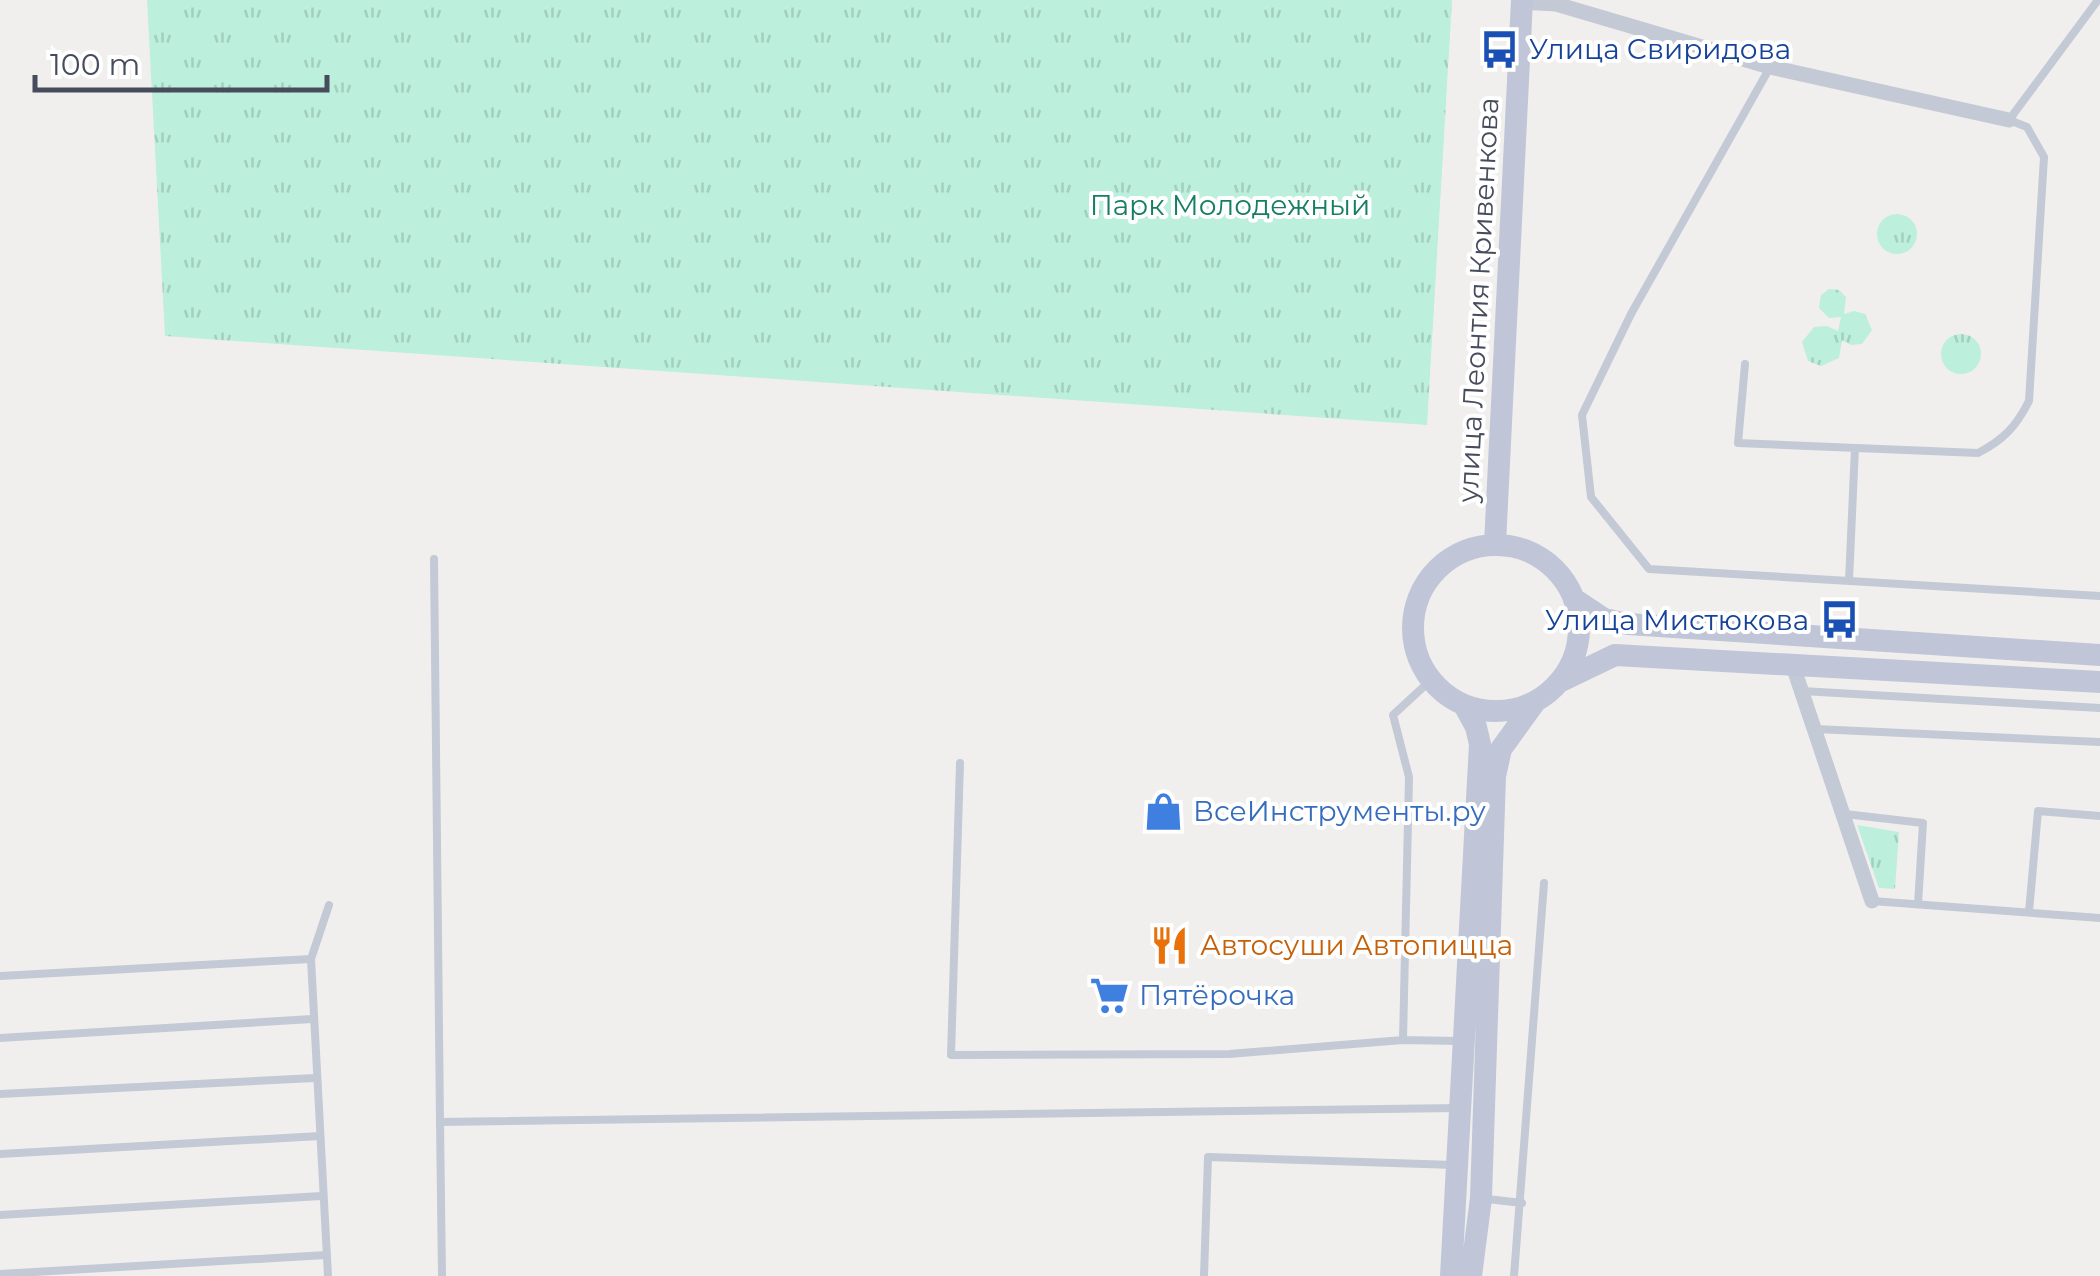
<svg xmlns="http://www.w3.org/2000/svg" width="2100" height="1276" viewBox="0 0 2100 1276" font-family="Montserrat,sans-serif">
<style>
.park{fill:url(#park-tufts)}
.lines{fill:none;stroke-linecap:round;stroke-linejoin:round}
.lane{stroke:#c4c9d6;stroke-width:8}
.street{stroke:#c4c9d6;stroke-width:15}
.secondary{stroke:#c0c6d7;stroke-width:22}
.labels{text-anchor:middle;dominant-baseline:central;stroke-width:8;stroke-linejoin:round;paint-order:stroke}
.transit-label{font-size:28px;fill:#164399;stroke:#fff;text-anchor:start}
.park-label{font-size:28px;fill:#167e63;stroke:#fff}
.street-label{font-size:28px;fill:#464c5c;stroke:#fff}
.shop-label{font-size:28px;fill:#366cbe;stroke:#fff;text-anchor:start}
.food-label{font-size:28px;fill:#c56008;stroke:#fff;text-anchor:start}
</style>
<defs>
<pattern id="park-tufts" width="24" height="20" patternUnits="userSpaceOnUse" patternTransform="scale(2.5)"><rect width="24" height="20" fill="#bcefdc"/><path d="M3 7l-1-3M5 7V3M7 7l1-3M15 17l-1-3M17 17v-4M19 17l1-3" fill="none" stroke="#a3cfbf"/></pattern>
</defs>
<rect width="100%" height="100%" fill="#f1efee"/>
<path class="park" d="M147,0H1452L1427,425L165,336Z
M1877 234a20 20 0 1 1 40 0a20 20 0 1 1-40 0Z
M1829,289L1839,290L1846,297L1844,314L1854,311L1865,314L1872,330L1862,344L1851,345L1842,340L1839,358L1821,366L1808,361L1802,342L1814,327L1827,326L1838,331L1841,317L1829,318L1819,308L1821,295Z
M1941 354a20 20 0 1 1 40 0a20 20 0 1 1-40 0Z
M1857,825L1899,832L1895,889L1879,888Z"/>
<g class="lines">
<path class="lane" d="M1769,69L1631,314L1582,415L1591,497L1649,569L2100,596
M1745,364L1738,443L1978,453C2003,440 2016,427 2029,401L2044,157L2027,127L2009,120L2098,0
M434,559L440,1122L1458,1108
M1849,581L1855,448
M1432,679L1393,715L1409,777L1403,1040L1458,1041
M1802,691L2100,708
M1815,729L2100,742
M960,763L951,1055L1229,1054L1403,1040
M1845,814L1923,823L1918,904
M1872,901L2100,918
M2029,912L2038,811L2100,816
M0,976L311,959
M0,1038L312,1019
M0,1094L315,1078
M440,1122L442,1276
M0,1154L320,1136
M1487,1199L1522,1203
M0,1215L321,1196
M0,1274L326,1255
M328,1276L311,959L329,905
M1204,1276L1208,1157L1454,1165
M1514,1276L1544,883"/>
<path class="street" d="M1522,2L1556,4L1770,67L2009,120
M1792,663L1872,901"/>
<path class="secondary" d="M1495,544L1522,0
M1413 628a83 83 0 1 1 166 0a83 83 0 1 1-166 0Z
M1577,601L1604,619L1628,624L2100,655
M1559,682L1615,655L2100,682
M1451,1276L1480,744L1476,727L1464,705
M1471,1276L1481,1198L1495,776L1501,749L1535,702"/>
</g>
<defs>
<symbol id="bus-bare" viewBox="-9 -9 18 18"><path d="M-5-6H5V4H4V6H2V4H-2V6H-4V4H-5ZM-3.5-4V0h7V-4ZM-3.5 1.2v1.5H-2V1.2ZM2 1.2v1.5H3.5V1.2Z" fill="#1a4fb4" stroke="#fff" stroke-width="2.5" paint-order="stroke"/></symbol>
<symbol id="shop-bare" viewBox="-9 -9 18 18"><path d="M-5-2.5h2.3a2.7 3.5 0 0 1 5.4 0H5L5.5 6h-11ZM-1.5-2.5h3a1.5 2.3 0 0 0-3 0Z" fill="#3f7fe0" stroke="#fff" stroke-width="2.5" paint-order="stroke"/></symbol>
<symbol id="restaurant-bare" viewBox="-9 -9 18 18"><path d="M-5-6h1v4h1v-4h1v4h1v-4h1v5L-1.5 .5V6h-2V.5L-5-1ZM5-6V6H3V1.5H1.5Q1.5-4 5-6Z" fill="#e8710a" stroke="#fff" stroke-width="2.5" paint-order="stroke"/></symbol>
<symbol id="supermarket-bare" viewBox="-9 -9 18 18"><path d="M-6-5.5h2.5l.6 2H6L4.5 2H-2.5L-4.4-4H-6ZM-1.5 3.2a1.3 1.3 0 1 0 .1 0ZM3 3.2a1.3 1.3 0 1 0 .1 0Z" fill="#3f7fe0" stroke="#fff" stroke-width="2.5" paint-order="stroke"/></symbol>
</defs>
<g fill-rule="evenodd">
<use href="#bus-bare" x="1472" y="22" width="55" height="55"/>
<use href="#bus-bare" x="1812" y="592" width="55" height="55"/>
<use href="#shop-bare" x="1136" y="784" width="55" height="55"/>
<use href="#restaurant-bare" x="1142" y="918" width="55" height="55"/>
<use href="#supermarket-bare" x="1082" y="968" width="55" height="55"/>
</g>
<g class="labels">
<g class="transit-label">
<text x="1529" y="49">Улица Свиридова</text>
<text x="1809" y="620" text-anchor="end">Улица Мистюкова</text>
</g>
<g class="park-label">
<text x="1230" y="205">Парк Молодежный</text>
</g>
<g class="street-label">
<text transform="translate(1478 300) rotate(-87)">улица Леонтия Кривенкова</text>
</g>
<g class="shop-label">
<text x="1193" y="811">ВсеИнструменты.ру</text>
<text x="1139" y="995">Пятёрочка</text>
</g>
<g class="food-label">
<text x="1200" y="945">Автосуши Автопицца</text>
</g>
</g>
<path d="M35 75v15h292v-15" fill="none" stroke="#464c5c" stroke-width="5"/>
<text x="50" y="75" font-size="30" fill="#464c5c" stroke="#ffffff" stroke-width="8" paint-order="stroke">100 m</text>
</svg>
